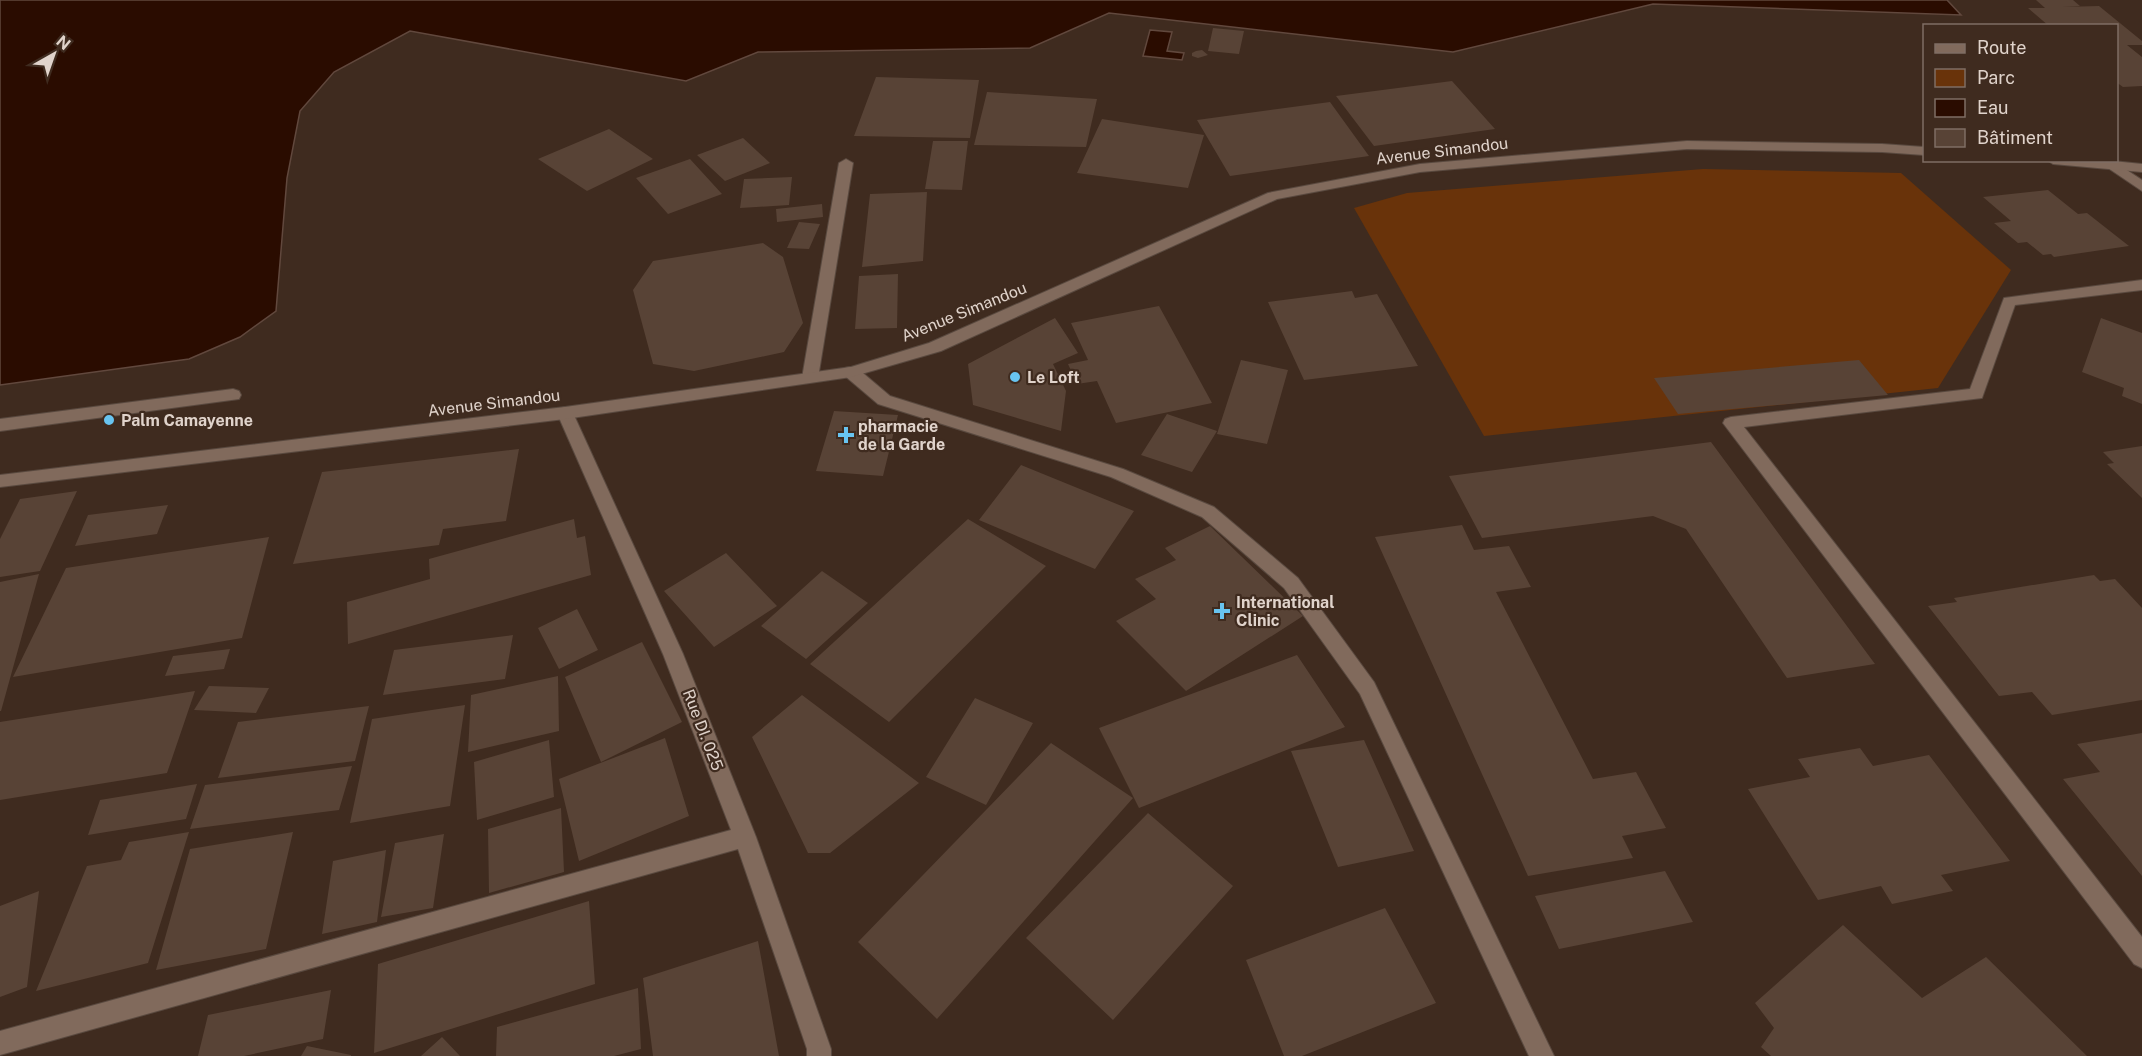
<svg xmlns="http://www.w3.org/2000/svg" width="2142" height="1056" viewBox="0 0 2142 1056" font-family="'Public Sans',sans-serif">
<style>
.green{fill:#69330a}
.water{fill:#2a0c00;stroke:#61483d;stroke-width:1.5}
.building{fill:#584336}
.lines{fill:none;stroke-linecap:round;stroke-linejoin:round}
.lane-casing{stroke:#59493f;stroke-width:2}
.street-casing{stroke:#59493f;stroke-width:2}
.secondary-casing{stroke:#59493f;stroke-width:2}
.lane{fill:#816a5c;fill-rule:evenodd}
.street{fill:#816a5c;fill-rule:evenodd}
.secondary{fill:#816a5c;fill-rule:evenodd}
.poi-dot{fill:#68c4f0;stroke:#3f2b1f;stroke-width:2}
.labels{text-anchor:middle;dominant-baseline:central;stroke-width:4.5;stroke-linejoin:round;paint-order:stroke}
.street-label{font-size:16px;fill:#e0d3cb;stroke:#3f2b1f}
.poi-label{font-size:16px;font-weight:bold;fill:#e0d3cb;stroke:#3f2b1f;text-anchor:start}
</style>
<rect width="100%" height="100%" fill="#3f2b1f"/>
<path class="green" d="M1703,169L1901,173L2011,270L1938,388L1484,436L1354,208L1407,193Z"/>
<path class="water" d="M0,0H1947L1961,15L1653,4L1453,52L1109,13L1030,48L758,52L686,81L410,31L334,72L300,111L287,178L276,311L240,337L189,359L0,385Z
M1150,30L1172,32L1167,51L1184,53L1182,60L1143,56Z"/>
<path class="building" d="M2036,0H2073L2080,6L2062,7L2099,6L2142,41V45H2127L2142,57V86L2123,87L2116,82V26H2049L2028,8H2045Z
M1213,28L1244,31L1239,54L1208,51Z
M1202,50L1208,55L1198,58L1192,56V53L1196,51Z
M876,77L979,80L970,138L854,136Z
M1452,81L1495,129L1374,146L1336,96Z
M987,92L1097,99L1086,147L974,145Z
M1330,102L1369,156L1230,176L1197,120Z
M1102,119L1204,135L1188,188L1077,173Z
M609,129L653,159L587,191L538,159Z
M743,138L770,163L725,181L697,155Z
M933,141H968L962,190L925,189Z
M690,159L722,194L668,214L636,178Z
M792,177L789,205L740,208L744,179Z
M2048,190L2078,214L2087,213L2129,246L2054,257L2051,254L2043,255L2027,242L2018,243L1994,223L2011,221L1983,197Z
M927,192L923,261L862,267L870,194Z
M822,204L823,217L777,222L776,209Z
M799,222L820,224L809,249L787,248Z
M763,243L783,257L803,323L784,352L694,371L653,364L633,290L653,261Z
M898,274L897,328L855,329L859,276Z
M1352,291L1355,298L1377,294L1418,366L1304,380L1268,302Z
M1159,306L1212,403L1116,423L1097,381L1077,384L1068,364L1088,360L1071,323Z
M1055,318L1078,353L1053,364L1066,391L1061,431L973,405L968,364Z
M2101,318L2142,333V404L2122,396L2124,388L2082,372Z
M1241,360L1288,370L1267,444L1217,434Z
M1859,360L1888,395L1678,414L1654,378Z
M834,411L898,415L883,476L816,471Z
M1167,414L1217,431L1192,472L1141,455Z
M1711,442L1875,664L1787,678L1686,529L1653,516L1482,538L1449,476Z
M2142,446V498L2107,464L2114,463L2103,452Z
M519,449L506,521L443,529L439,545L293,564L322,472Z
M1021,465L1134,511L1095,569L979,520Z
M77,491L40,571L0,577V539L20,499Z
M168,505L157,534L75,546L88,515Z
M574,519L577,538L585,536L591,575L348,644L347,602L430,579L429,559Z
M968,519L1046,566L889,722L810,664Z
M1462,525L1474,550L1509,546L1531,587L1496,592L1593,779L1636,772L1666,828L1622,836L1633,858L1528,876L1375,537Z
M1210,526L1303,616L1186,691L1116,621L1156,599L1135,579L1176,560L1165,548Z
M269,537L242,638L13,677L66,568Z
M726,553L777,606L714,647L664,591Z
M822,571L868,603L806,659L761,626Z
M39,574L1,711H0V582Z
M2094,575L2100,581L2115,579L2142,608V700L2052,715L2032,692L1999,696L1928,606L1957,602L1954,598Z
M577,609L598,650L559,669L538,628Z
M513,635L505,679L383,695L394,650Z
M642,642L682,722L601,762L565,677Z
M230,649L224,669L165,676L173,656Z
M1297,655L1345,727L1139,808L1099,728Z
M558,676L559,731L468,752L471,695Z
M209,686L269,688L256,713L194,710Z
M195,691L167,773L0,800V722Z
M802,695L919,783L830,853H808L752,737Z
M975,698L1033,723L986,805L926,777Z
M465,705L450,806L350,823L372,719Z
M369,706L355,761L218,778L238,722Z
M2142,733V876L2063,779L2100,772L2077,744Z
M665,738L689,816L579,861L559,779Z
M549,740L554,797L477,820L474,762Z
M1364,740L1414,851L1338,867L1291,751Z
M1051,743L1133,798L937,1019L858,942Z
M1860,748L1873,766L1929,755L2010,861L1941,875L1953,891L1892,904L1881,886L1818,900L1748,789L1810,777L1798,759Z
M352,766L339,810L190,829L205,785Z
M197,784L186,819L88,835L100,800Z
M561,808L564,872L489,893L488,829Z
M1148,813L1233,886L1113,1020L1026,938Z
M189,832L148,963L36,991L87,866L121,860L129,842Z
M293,832L266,949L156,970L190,849Z
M444,834L433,908L381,917L395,843Z
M386,850L377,922L322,934L333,861Z
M1665,871L1693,922L1559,949L1535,896Z
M39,891L27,987L0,997V906Z
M589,901L595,984L374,1053L378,964Z
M1385,908L1436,1003L1302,1056H1284L1246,960Z
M1843,925L1922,998L1986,957L2087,1056H1771L1761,1047L1774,1028L1755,1003Z
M758,941L779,1056H653L643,978Z
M638,988L641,1049L614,1056H496L497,1027Z
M331,990L323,1039L244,1056H198L208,1015Z
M442,1037L460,1056H421Z
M307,1046L351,1055V1056H301Z"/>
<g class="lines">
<defs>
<path id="lane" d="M846,159L853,163L818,378L816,382H804L802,378L839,163Z
M2113,161L2142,180V191L2108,168L2106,165Z
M2142,280V290L2015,305L1982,398L1744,427L2142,937V968L2134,964L1723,423L1725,419L1731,417L1970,389L2004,298Z
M233,389L239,391L241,395L239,399L0,431V419Z"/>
<path id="street" d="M851,367L857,368L890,396L1123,469L1214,507L1298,578L1374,682L1554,1056H1529L1360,694L1284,588L1202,517L1111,477L878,404L845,376L843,372L845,368Z
M565,407L571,409L573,413L683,654L756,837L831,1049V1056H807V1049L738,849L0,1055V1031L731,830L663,654L557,413L559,409Z"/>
<path id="secondary" d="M1687,141L1882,144L1924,147V155L1882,152L1687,149L1420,172L1277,199L941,351L851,377L565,419L0,487V475L565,407L851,367L929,343L1268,193L1420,164Z
M2047,160H2103L2142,164V172L2053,164Z"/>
</defs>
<use href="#lane" class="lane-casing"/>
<use href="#street" class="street-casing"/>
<use href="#secondary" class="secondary-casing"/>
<use href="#lane" class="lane"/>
<use href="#street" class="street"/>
<use href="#secondary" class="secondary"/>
</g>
<g class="poi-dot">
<circle cx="1015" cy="377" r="6"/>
<circle cx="109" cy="420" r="6"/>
<path d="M843 426h6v6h6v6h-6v6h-6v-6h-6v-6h6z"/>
<path d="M1219 602h6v6h6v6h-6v6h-6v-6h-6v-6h6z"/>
</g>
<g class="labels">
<g class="street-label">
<text transform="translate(1442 151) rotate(-7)">Avenue Simandou</text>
<text transform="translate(964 312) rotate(-22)">Avenue Simandou</text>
<text transform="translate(494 403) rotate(-7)">Avenue Simandou</text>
<text transform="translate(703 730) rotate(69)">Rue DI. 025</text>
</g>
<g class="poi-label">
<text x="1027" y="377">Le Loft</text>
<text x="121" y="420">Palm Camayenne</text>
<text x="858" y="426">pharmacie<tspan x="858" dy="18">de la Garde</tspan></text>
<text x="1236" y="602">International<tspan x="1236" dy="18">Clinic</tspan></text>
</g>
</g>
<rect x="1923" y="24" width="195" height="138" fill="#3f2b1f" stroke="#7f6e64" stroke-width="1.5"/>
<rect x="1935" y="44" width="30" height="9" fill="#816a5c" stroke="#7f6e64" stroke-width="1.5"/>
<text x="1977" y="54" font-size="18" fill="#e0d3cb">Route</text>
<rect x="1935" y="69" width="30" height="18" fill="#69330a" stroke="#7f6e64" stroke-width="1.5"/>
<text x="1977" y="84" font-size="18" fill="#e0d3cb">Parc</text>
<rect x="1935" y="99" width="30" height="18" fill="#2a0c00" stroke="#7f6e64" stroke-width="1.5"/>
<text x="1977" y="114" font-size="18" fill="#e0d3cb">Eau</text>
<rect x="1935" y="129" width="30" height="18" fill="#584336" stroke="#7f6e64" stroke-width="1.5"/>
<text x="1977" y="144" font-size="18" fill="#e0d3cb">Bâtiment</text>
<g transform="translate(54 54) rotate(40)" stroke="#3f2b1f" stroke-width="4.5" paint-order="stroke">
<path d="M0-4.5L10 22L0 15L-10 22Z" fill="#e0d3cb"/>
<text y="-9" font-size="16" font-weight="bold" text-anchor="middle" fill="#e0d3cb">N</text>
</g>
</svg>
